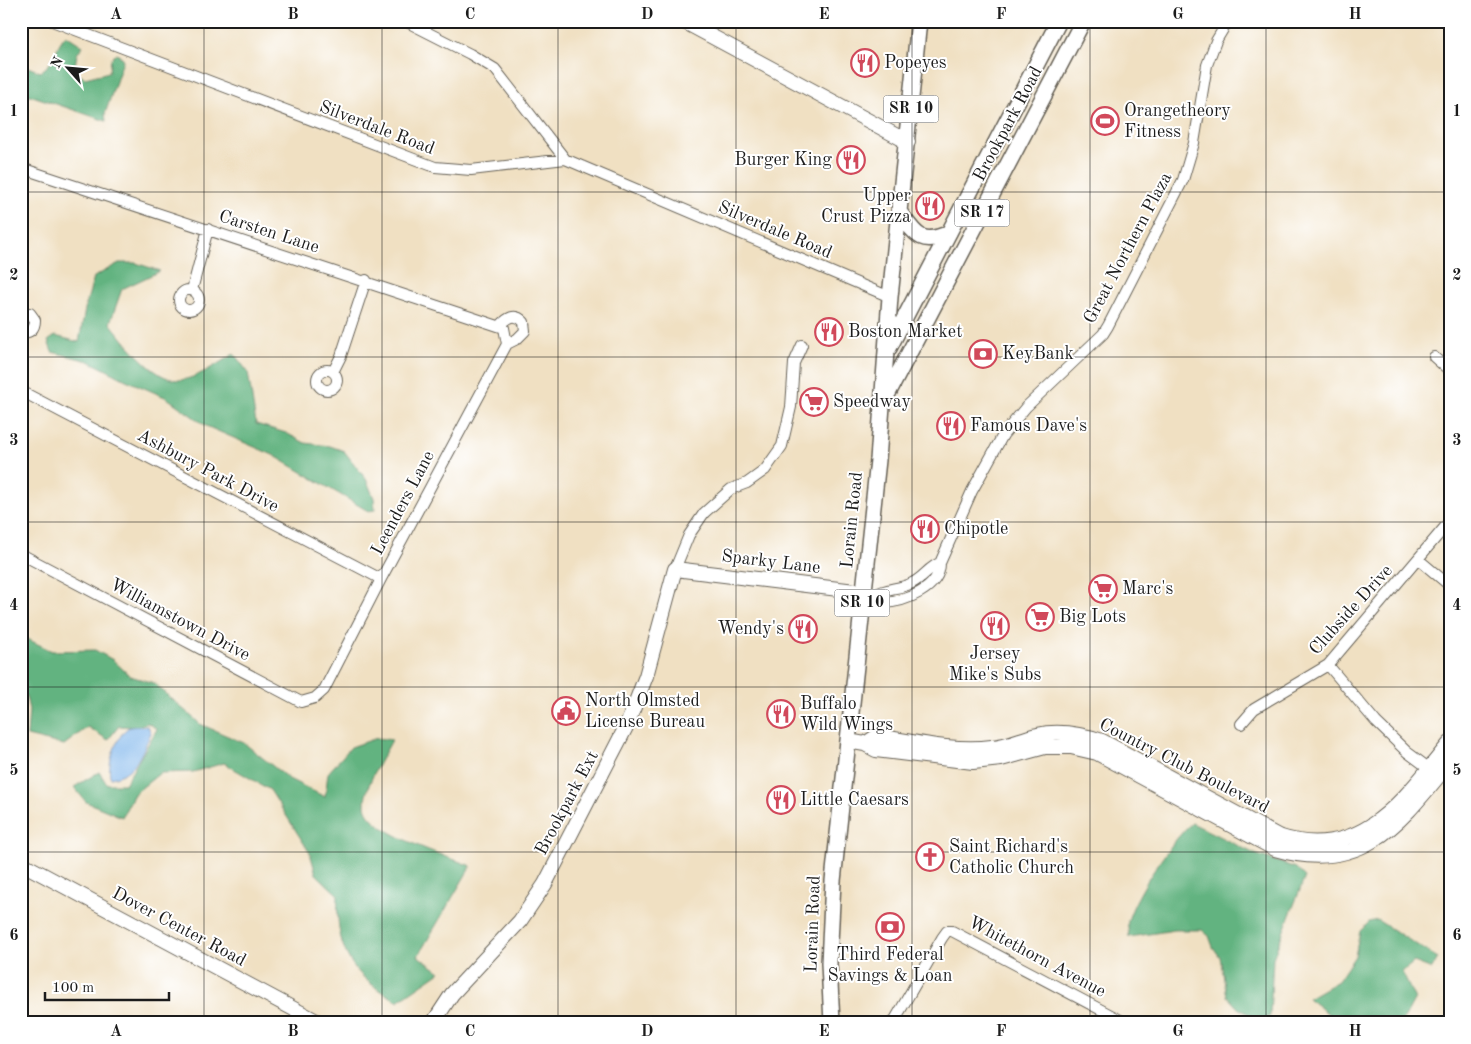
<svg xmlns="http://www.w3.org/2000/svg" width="1471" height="1044" viewBox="0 0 1471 1044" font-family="'Old Standard TT',serif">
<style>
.forest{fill:#62b380;stroke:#3f684e}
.water{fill:#7bb4eb;stroke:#4c6884}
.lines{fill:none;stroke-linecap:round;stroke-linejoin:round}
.street-casing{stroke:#666156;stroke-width:12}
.secondary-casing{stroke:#666156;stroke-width:16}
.primary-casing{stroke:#666156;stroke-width:18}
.street{stroke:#fff;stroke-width:10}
.secondary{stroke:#fff;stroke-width:14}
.primary{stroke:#fff;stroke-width:15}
.grid{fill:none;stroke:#1c1c1c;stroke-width:1;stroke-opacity:0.55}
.labels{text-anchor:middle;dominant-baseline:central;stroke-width:4;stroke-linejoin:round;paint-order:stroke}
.shield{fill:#fff;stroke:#606060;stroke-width:1}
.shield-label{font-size:16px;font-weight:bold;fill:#1c1c1c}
.poi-label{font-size:18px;fill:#1c1c1c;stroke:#fff;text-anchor:start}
.street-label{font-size:18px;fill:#1c1c1c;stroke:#fff}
.neatline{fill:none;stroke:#1c1c1c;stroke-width:2}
.grid-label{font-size:16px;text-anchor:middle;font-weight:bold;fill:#1c1c1c}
</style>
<rect width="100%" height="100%" fill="#fff"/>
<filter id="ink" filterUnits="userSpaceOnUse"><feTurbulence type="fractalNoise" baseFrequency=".02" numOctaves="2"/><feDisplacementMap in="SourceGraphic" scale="10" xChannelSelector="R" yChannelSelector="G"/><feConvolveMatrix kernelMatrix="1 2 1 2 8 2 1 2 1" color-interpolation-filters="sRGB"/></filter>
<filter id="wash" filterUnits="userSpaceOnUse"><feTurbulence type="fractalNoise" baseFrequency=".0096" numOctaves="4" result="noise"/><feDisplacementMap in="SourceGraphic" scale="20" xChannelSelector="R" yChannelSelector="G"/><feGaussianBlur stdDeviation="1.12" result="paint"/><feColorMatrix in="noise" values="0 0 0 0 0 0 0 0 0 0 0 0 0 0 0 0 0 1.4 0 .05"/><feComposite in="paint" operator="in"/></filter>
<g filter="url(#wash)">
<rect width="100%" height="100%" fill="#f0e0c2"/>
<path class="forest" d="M66,35L83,46L77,54L74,72L85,78L109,72L111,59L116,54L122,57L123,61L105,114L106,121L21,92V67L25,59L28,67L40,72C60,58 52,50 66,35Z
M119,263H136L160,271L122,289L110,323C125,341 154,381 179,380C195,380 220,362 234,354L248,372L256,424L286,433L305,443L330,446L344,451L366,479L374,498L375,510L368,511L273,455L206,426L167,398L126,380L89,361L52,352L48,341L55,336L79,342L86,304L94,277Z
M21,636L52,651L95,650L113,660L130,676L154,683L200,724L244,743L289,779L325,797L328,773L351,747L377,738L392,740C383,757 365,785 365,804C364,831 449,857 471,866L418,956L440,972L398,1001C350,976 335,948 338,895L316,874L310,853L270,790L224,763L193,772L160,773L134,794L122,817L86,802L74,787L99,772L107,784H125L157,729L148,723L134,727L119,726L108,740L88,727L64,745L27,736L29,710L26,696L21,694Z
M1192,823L1255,854L1296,868L1305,877L1273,958L1270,1016L1261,1021L1238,1008L1227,996L1220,957L1213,947L1209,936L1202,930H1175L1129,937C1129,932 1127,926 1128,921C1134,897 1173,838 1192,823Z
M1377,920L1438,958L1432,969L1414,962L1402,972L1415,999L1402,1023H1340L1308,998L1338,981L1355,956L1360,931L1369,922Z"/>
<path class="water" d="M148,726L151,733C141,754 136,773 111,778C105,768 118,733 128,728C134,725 142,727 148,726Z"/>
</g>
<g filter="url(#ink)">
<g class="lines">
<defs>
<path id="street" d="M52,21L435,167L471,170L565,159L890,297
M405,21L470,54L495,69L565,159
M21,168L504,328L507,344L381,579L324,690L315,698L301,702L21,554
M179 300a10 10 0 1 1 20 0a10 10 0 1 1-20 0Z
M192,290L208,229
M21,313H30L35,320C35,329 30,334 21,332
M500,326C507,318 515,312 524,322L525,331L517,339L507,344
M1434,357L1450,371
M317 380a10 10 0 1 1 20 0a10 10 0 1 1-20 0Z
M333,372L341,356L366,280
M21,391L381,579
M1418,559L1450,586
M675,569L689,535L704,513L731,489L747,483L765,470L782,446L791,407L794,363L802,345
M863,592L875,595L883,603C905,602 940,589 940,563L972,491L1003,435L1026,407L1103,334L1108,326L1183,180L1194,143L1207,65L1216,41L1228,21
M875,595C887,587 898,590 912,583C923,578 929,567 940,563
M1328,665L1376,722L1407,752L1434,772
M1241,724L1254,709L1328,665L1450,521
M893,1023L942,938L947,931H952L1126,1023"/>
<path id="secondary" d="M683,21L908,142
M848,741L865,744L876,750L973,762L1001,759L1045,747H1071L1097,753L1275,849C1363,875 1400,823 1450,762
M865,744L877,736C914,742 955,752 992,747C1008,746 1022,738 1037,735C1059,730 1081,734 1102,741L1278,836C1361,864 1404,798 1450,743
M21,863L320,1023
M433,1023L452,994L520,921L545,884L627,725L646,676L675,569L863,592"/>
<path id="primary" d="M900,213C916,235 921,246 949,233
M889,348L1059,21
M885,399L1083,21
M832,1023L829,963L833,881L878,460L890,297L919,21"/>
</defs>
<use href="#street" class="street-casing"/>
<use href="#secondary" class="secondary-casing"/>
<use href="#primary" class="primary-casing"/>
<use href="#street" class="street"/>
<use href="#secondary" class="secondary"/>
<use href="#primary" class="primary"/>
</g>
</g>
<path class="grid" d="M204,21V1023M382,21V1023M558,21V1023M736,21V1023M912,21V1023M1090,21V1023M1266,21V1023M21,192H1450M21,357H1450M21,522H1450M21,687H1450M21,852H1450"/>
<defs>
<symbol id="restaurant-ring" viewBox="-11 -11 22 22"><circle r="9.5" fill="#fff" stroke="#d1495b" stroke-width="1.5"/><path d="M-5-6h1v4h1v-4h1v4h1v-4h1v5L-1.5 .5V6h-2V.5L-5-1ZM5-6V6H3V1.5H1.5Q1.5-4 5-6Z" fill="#d1495b"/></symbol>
<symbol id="stadium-ring" viewBox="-11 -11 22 22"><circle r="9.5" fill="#fff" stroke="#d1495b" stroke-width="1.5"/><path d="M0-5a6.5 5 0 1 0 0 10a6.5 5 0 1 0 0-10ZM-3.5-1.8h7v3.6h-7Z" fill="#d1495b"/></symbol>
<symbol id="bank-ring" viewBox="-11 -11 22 22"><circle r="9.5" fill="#fff" stroke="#d1495b" stroke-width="1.5"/><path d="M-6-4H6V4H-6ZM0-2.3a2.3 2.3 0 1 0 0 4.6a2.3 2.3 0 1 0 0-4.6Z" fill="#d1495b"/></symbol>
<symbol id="supermarket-ring" viewBox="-11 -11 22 22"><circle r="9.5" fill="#fff" stroke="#d1495b" stroke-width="1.5"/><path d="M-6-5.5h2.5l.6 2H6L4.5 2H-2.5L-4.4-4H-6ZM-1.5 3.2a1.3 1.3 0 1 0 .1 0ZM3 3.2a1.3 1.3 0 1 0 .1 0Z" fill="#d1495b"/></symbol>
<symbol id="civic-ring" viewBox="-11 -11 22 22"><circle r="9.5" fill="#fff" stroke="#d1495b" stroke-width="1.5"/><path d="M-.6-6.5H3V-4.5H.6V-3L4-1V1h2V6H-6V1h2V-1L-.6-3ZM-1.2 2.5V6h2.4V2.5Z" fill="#d1495b"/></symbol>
<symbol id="church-ring" viewBox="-11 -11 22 22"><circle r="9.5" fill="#fff" stroke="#d1495b" stroke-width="1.5"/><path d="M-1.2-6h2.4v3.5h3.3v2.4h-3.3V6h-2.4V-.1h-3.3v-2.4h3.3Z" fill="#d1495b"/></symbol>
</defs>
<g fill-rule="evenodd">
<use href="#restaurant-ring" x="849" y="47" width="32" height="32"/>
<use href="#stadium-ring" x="1089" y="105" width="32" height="32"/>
<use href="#restaurant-ring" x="835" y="144" width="32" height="32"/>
<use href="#restaurant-ring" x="914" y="190" width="32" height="32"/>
<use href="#restaurant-ring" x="813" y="316" width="32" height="32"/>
<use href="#bank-ring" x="967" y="338" width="32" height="32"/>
<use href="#supermarket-ring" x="798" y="386" width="32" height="32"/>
<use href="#restaurant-ring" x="935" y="410" width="32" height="32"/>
<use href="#restaurant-ring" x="909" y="513" width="32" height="32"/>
<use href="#supermarket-ring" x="1087" y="573" width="32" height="32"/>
<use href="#supermarket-ring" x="1024" y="601" width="32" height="32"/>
<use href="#restaurant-ring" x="979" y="610" width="32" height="32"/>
<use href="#restaurant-ring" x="787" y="613" width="32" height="32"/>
<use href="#civic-ring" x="550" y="695" width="32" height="32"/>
<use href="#restaurant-ring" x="765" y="698" width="32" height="32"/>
<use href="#restaurant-ring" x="765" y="784" width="32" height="32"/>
<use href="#church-ring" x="914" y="841" width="32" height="32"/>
<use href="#bank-ring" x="874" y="911" width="32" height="32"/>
</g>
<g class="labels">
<g class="shield">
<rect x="883.5" y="95.5" width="55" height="27" rx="4"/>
<rect x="954.5" y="199.5" width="55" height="27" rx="4"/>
<rect x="834.5" y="589.5" width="55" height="27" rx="4"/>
</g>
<g class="shield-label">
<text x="911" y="109">SR 10</text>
<text x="982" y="213">SR 17</text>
<text x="862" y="603">SR 10</text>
</g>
<g class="poi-label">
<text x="884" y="63">Popeyes</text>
<text x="1124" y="111">Orangetheory<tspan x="1124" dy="21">Fitness</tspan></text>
<text x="832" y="160" text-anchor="end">Burger King</text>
<text x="911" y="196" text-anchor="end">Upper<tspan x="911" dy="21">Crust Pizza</tspan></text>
<text x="848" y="332">Boston Market</text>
<text x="1002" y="354">KeyBank</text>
<text x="833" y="402">Speedway</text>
<text x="970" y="426">Famous Dave's</text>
<text x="944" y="529">Chipotle</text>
<text x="1122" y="589">Marc's</text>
<text x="1059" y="617">Big Lots</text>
<text x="784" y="629" text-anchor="end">Wendy's</text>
<text x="995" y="654" text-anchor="middle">Jersey<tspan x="995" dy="21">Mike's Subs</tspan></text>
<text x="585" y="701">North Olmsted<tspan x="585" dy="21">License Bureau</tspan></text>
<text x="800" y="704">Buffalo<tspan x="800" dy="21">Wild Wings</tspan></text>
<text x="800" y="800">Little Caesars</text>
<text x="949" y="847">Saint Richard's<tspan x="949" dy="21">Catholic Church</tspan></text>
<text x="890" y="955" text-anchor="middle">Third Federal<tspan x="890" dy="21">Savings &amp; Loan</tspan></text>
</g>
<g class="street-label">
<text transform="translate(1008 124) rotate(-62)">Brookpark Road</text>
<text transform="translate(377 128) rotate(21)">Silverdale Road</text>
<text transform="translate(775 230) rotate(23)">Silverdale Road</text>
<text transform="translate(269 232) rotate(18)">Carsten Lane</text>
<text transform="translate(1128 248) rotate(-62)">Great Northern Plaza</text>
<text transform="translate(208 471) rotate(28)">Ashbury Park Drive</text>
<text transform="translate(403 503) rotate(-62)">Leenders Lane</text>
<text transform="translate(852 520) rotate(-84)">Lorain Road</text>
<text transform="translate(771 562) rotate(7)">Sparky Lane</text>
<text transform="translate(1351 610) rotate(-48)">Clubside Drive</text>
<text transform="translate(180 620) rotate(28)">Williamstown Drive</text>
<text transform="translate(1184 766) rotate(27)">Country Club Boulevard</text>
<text transform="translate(567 803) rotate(-62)">Brookpark Ext</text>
<text transform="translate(813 924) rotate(-88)">Lorain Road</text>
<text transform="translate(179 927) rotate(28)">Dover Center Road</text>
<text transform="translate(1037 957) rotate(28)">Whitethorn Avenue</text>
</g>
</g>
<rect width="1471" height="1044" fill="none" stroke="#fff" stroke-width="55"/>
<g transform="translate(68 68) rotate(297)" stroke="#ffffff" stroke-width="4" paint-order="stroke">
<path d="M0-4L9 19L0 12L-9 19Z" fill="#1c1c1c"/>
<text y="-8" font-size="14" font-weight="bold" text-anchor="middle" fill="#1c1c1c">N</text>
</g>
<path d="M45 992v8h124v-8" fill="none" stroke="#1c1c1c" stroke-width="2.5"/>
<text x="52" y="992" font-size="15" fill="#1c1c1c" stroke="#ffffff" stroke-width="4" paint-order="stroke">100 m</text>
<rect x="28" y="28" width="1416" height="988" class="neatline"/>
<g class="grid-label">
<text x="116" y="19">A</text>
<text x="293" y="19">B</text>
<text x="470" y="19">C</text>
<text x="647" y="19">D</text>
<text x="824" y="19">E</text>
<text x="1001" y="19">F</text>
<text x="1178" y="19">G</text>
<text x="1355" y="19">H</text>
<text x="14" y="116">1</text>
<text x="1457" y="116">1</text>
<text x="14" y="280">2</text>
<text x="1457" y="280">2</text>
<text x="14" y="445">3</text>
<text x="1457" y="445">3</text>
<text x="14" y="610">4</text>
<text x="1457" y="610">4</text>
<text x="14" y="775">5</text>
<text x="1457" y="775">5</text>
<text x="14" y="940">6</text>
<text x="1457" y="940">6</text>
<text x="116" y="1036">A</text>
<text x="293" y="1036">B</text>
<text x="470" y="1036">C</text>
<text x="647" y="1036">D</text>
<text x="824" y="1036">E</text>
<text x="1001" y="1036">F</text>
<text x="1178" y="1036">G</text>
<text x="1355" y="1036">H</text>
</g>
</svg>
